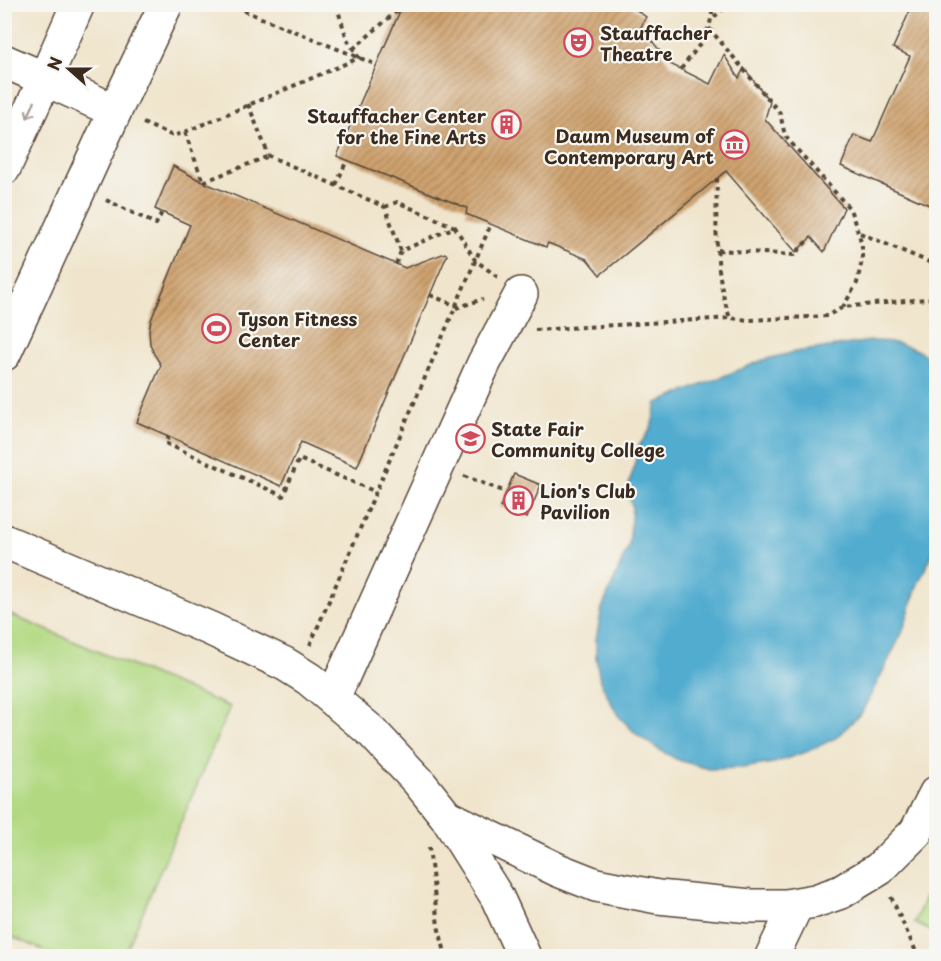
<svg xmlns="http://www.w3.org/2000/svg" width="941" height="961" viewBox="0 0 941 961" font-family="'Playpen Sans',sans-serif">
<style>
.park{fill:#b2d982;stroke:#768250;stroke-width:1.5}
.water{fill:#51accf;stroke:#466b76;stroke-width:1.5}
.building{fill:url(#building-hatch)}
.lines{fill:none;stroke-linecap:round;stroke-linejoin:round}
.minor-casing{stroke:#564638;stroke-width:36}
.path{stroke:#564638;stroke-width:4;stroke-dasharray:4.5 4.5;stroke-linecap:butt}
.minor{stroke:#fff;stroke-width:33}
.oneway{stroke:#a79f9a}
.labels{text-anchor:middle;dominant-baseline:central;stroke-width:4.5;stroke-linejoin:round;paint-order:stroke}
.poi-label{font-size:18px;font-weight:bold;fill:#3b2a1e;stroke:#f6f6f2;text-anchor:start}
</style>
<defs>
<pattern id="building-hatch" width="6" height="6" patternUnits="userSpaceOnUse" patternTransform="scale(1.5)"><rect width="6" height="6" fill="#cfa370"/><path d="M-1 1l2-2M0 6l6-6M5 7l2-2" fill="none" stroke="#a9855b"/></pattern>
</defs>
<rect width="100%" height="100%" fill="#f6f6f2"/>
<filter id="ink" filterUnits="userSpaceOnUse"><feTurbulence type="fractalNoise" baseFrequency=".0167" numOctaves="2"/><feDisplacementMap in="SourceGraphic" scale="12" xChannelSelector="R" yChannelSelector="G"/><feConvolveMatrix kernelMatrix="1 2 1 2 8 2 1 2 1" color-interpolation-filters="sRGB"/></filter>
<filter id="wash" filterUnits="userSpaceOnUse"><feTurbulence type="fractalNoise" baseFrequency=".008" numOctaves="4" result="noise"/><feDisplacementMap in="SourceGraphic" scale="24" xChannelSelector="R" yChannelSelector="G"/><feGaussianBlur stdDeviation="1.35" result="paint"/><feColorMatrix in="noise" values="0 0 0 0 0 0 0 0 0 0 0 0 0 0 0 0 0 1.4 0 .05"/><feComposite in="paint" operator="in"/></filter>
<g filter="url(#wash)">
<rect width="100%" height="100%" fill="#f0e5cc"/>
<path class="park" d="M4,612L230,707L124,956H57L5,934Z
M936,872V933L914,923Z"/>
<path class="water" d="M871,341C897,341 916,346 936,363V546L917,586L902,633L881,675L862,712L836,738L806,752L774,763L742,768L709,769L678,760L658,749L636,734L617,714L600,681L596,657V639L602,608L629,545L632,506L627,493L639,446L651,428L657,403L763,360L795,352Z"/>
<g id="blocks">
<path class="building" d="M403,4H628L646,17L641,27L670,64L710,84L724,55L739,78L744,68L770,102L765,119L844,208L824,252L811,237L796,252L726,171L600,275L587,259L548,243L546,247L466,214L467,208L337,156Z
M913,4H936V208L841,166L854,135L872,142L910,56L893,48Z
M173,166L203,182L405,268L445,253L447,255L357,467L301,442L281,486L137,422L161,365L154,354L150,344L149,330L151,320L190,225L155,209Z
M514,474L541,485L527,518L500,507Z"/>
</g>
</g>
<g filter="url(#ink)">
<use href="#blocks" fill-opacity="0" stroke="#564638" stroke-width="1.5"/>
<g class="lines">
<defs>
<path id="minor" d="M78,4L45,79L115,111
M4,61L45,79L4,168
M4,354L115,111L166,4
M4,541L211,629L285,664L309,679L372,732L418,781L446,816L497,897L524,956
M333,698L484,363L521,294
M446,816L558,870L596,885L658,897L751,906H786L815,901L841,892L879,869L916,832L936,793
M772,956L797,904"/>
</defs>
<use href="#minor" class="minor-casing"/>
<path class="path" d="M227,4L377,65
M714,17L729,4
M709,28L780,113L785,136L850,209L862,244V260L857,283L843,307
M353,49L405,4
M681,69C696,49 714,31 712,4
M248,104L269,156L385,207L401,251L455,227L475,260L499,278
M143,123L173,136L185,132L359,58L347,39L336,4
M185,132L203,182L269,156
M717,178C716,225 714,273 730,318
M336,185L347,160
M106,200L156,224L162,212
M385,207L397,202L455,227
M860,233L936,265
M718,250L794,255L808,240
M396,264L401,251
M430,295L457,306
M456,308L483,299
M535,330L730,318L749,320L827,316L843,307L936,298
M169,436L165,443L283,496L299,459L376,492
M464,476L506,492
M310,645L491,224
M429,847L438,926L446,956
M891,897L918,956"/>
<use href="#minor" class="minor"/>
</g>
<defs><path id="oneway-shaft" d="M-6 0H5M1.5-3L5.5 0L1.5 3" fill="none" stroke-width="1.6" stroke-linecap="round" stroke-linejoin="round" transform="scale(1.5)"/></defs>
<use class="oneway" href="#oneway-shaft" transform="translate(31 110) rotate(115)"/>
</g>
<defs>
<symbol id="theatre-ring" viewBox="-11 -11 22 22"><circle r="9.5" fill="#f6f6f2" stroke="#d1495b" stroke-width="1.5"/><path d="M-5-5.5Q0-4 5-5.5V0Q5 5 0 6Q-5 5-5 0ZM-3.3-2.5H-1v1.5H-3.3ZM1-2.5H3.3v1.5H1ZM-2.8 1Q0 5.5 2.8 1Z" fill="#d1495b"/></symbol>
<symbol id="building-ring" viewBox="-11 -11 22 22"><circle r="9.5" fill="#f6f6f2" stroke="#d1495b" stroke-width="1.5"/><path d="M-4-6H4V6H1V3H-1V6H-4ZM-2.5-4.3h1.7v1.8h-1.7ZM.8-4.3h1.7v1.8H.8ZM-2.5-1h1.7V.8h-1.7ZM.8-1h1.7V.8H.8Z" fill="#d1495b"/></symbol>
<symbol id="museum-ring" viewBox="-11 -11 22 22"><circle r="9.5" fill="#f6f6f2" stroke="#d1495b" stroke-width="1.5"/><path d="M0-6L6-3V-2H-6V-3ZM-5-1h2V3h-2ZM-1-1h2V3h-2ZM3-1h2V3H3ZM-6 4H6V6H-6Z" fill="#d1495b"/></symbol>
<symbol id="stadium-ring" viewBox="-11 -11 22 22"><circle r="9.5" fill="#f6f6f2" stroke="#d1495b" stroke-width="1.5"/><path d="M0-5a6.5 5 0 1 0 0 10a6.5 5 0 1 0 0-10ZM-3.5-1.8h7v3.6h-7Z" fill="#d1495b"/></symbol>
<symbol id="university-ring" viewBox="-11 -11 22 22"><circle r="9.5" fill="#f6f6f2" stroke="#d1495b" stroke-width="1.5"/><path d="M0-5L7-2L0 1L-7-2ZM-4 1L0 2.5L4 1V4Q0 6-4 4Z" fill="#d1495b"/></symbol>
</defs>
<g fill-rule="evenodd">
<use href="#theatre-ring" x="562" y="26" width="33" height="33"/>
<use href="#building-ring" x="490" y="108" width="33" height="33"/>
<use href="#museum-ring" x="718" y="128" width="33" height="33"/>
<use href="#stadium-ring" x="200" y="312" width="33" height="33"/>
<use href="#university-ring" x="454" y="422" width="33" height="33"/>
<use href="#building-ring" x="502" y="484" width="33" height="33"/>
</g>
<g class="labels">
<g class="poi-label">
<text x="600" y="32">Stauffacher<tspan x="600" dy="21">Theatre</tspan></text>
<text x="486" y="115" text-anchor="end">Stauffacher Center<tspan x="486" dy="21">for the Fine Arts</tspan></text>
<text x="714" y="135" text-anchor="end">Daum Museum of<tspan x="714" dy="21">Contemporary Art</tspan></text>
<text x="238" y="318">Tyson Fitness<tspan x="238" dy="21">Center</tspan></text>
<text x="491" y="428">State Fair<tspan x="491" dy="21">Community College</tspan></text>
<text x="540" y="490">Lion's Club<tspan x="540" dy="21">Pavilion</tspan></text>
</g>
</g>
<rect width="941" height="961" fill="none" stroke="#f6f6f2" stroke-width="24"/>
<g transform="translate(69 69) rotate(291)" stroke="#f6f6f2" stroke-width="4.5" paint-order="stroke">
<path d="M0-4.5L10 22L0 15L-10 22Z" fill="#3b2a1e"/>
<text y="-9" font-size="16" font-weight="bold" text-anchor="middle" fill="#3b2a1e">N</text>
</g>
</svg>
